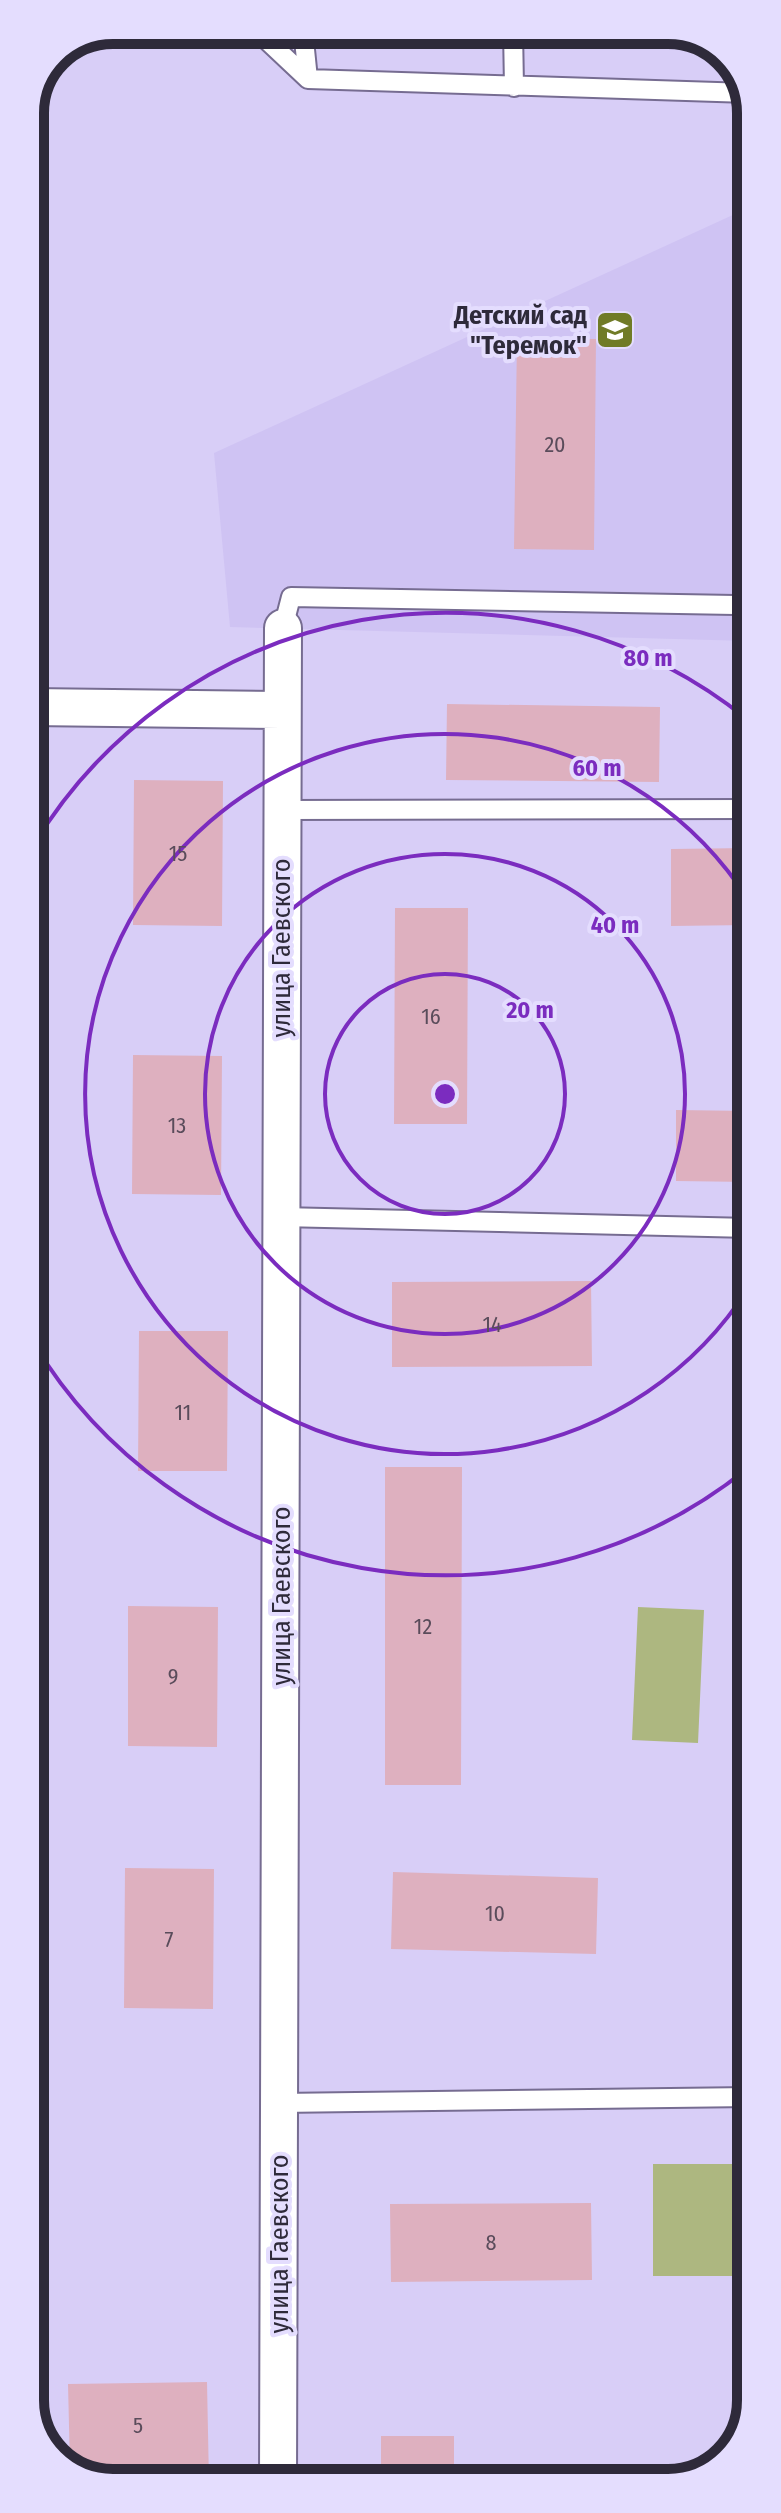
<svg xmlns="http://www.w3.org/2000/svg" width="781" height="2513" viewBox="0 0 781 2513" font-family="'Fira Sans Condensed',sans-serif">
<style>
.built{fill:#cfc3f3}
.green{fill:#adb780}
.building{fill:#deb0bf}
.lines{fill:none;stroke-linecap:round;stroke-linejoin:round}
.service-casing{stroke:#766c91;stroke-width:22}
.minor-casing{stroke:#766c91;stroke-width:40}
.service{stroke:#fff;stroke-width:18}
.minor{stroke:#fff;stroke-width:36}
.ring{fill:none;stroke:#7b2cbf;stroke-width:4}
.labels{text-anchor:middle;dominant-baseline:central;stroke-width:8;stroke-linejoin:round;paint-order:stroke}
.number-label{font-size:22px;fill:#5a4c5b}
.poi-label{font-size:26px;font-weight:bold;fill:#2e2a3a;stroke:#e4ddfe;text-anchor:end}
.street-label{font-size:26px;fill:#2e2a3a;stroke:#e4ddfe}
.rim{fill:none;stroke:#2e2a3a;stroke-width:10}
.centre{fill:#7b2cbf;stroke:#e4ddfe;stroke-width:4}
.ring-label{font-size:24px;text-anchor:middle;font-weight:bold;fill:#7b2cbf;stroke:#e4ddfe;stroke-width:8;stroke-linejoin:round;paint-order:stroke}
</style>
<rect width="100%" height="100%" fill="#d8cef7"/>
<path class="built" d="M748,208L749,641L230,627L214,453Z"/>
<path class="green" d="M638,1607L704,1610L698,1743L632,1740Z
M653,2164H751V2276H653Z"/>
<path class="building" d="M517,338L596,339L594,550L514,549Z
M447,704L660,707L659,782L446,780Z
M134,780L223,781L222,926L133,925Z
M749,848V925L671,926V849Z
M395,908H468L467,1124H394Z
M133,1055L222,1056L221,1195L132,1194Z
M676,1110L749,1111L750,1182L676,1181Z
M591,1281L592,1366L392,1367V1282Z
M139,1331H228L227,1471H138Z
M385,1467H462L461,1785H385Z
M128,1606L218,1607L217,1747L128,1746Z
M125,1868L214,1869L213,2009L124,2008Z
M393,1872L598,1878L596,1954L391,1949Z
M591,2203L592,2280L391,2282L390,2204Z
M207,2382L209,2482L123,2483V2470L70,2467L68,2384Z
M381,2436H454V2481L381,2482Z"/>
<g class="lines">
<defs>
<path id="service" d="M256,30L308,79L748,93
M303,30L308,79
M513,30L514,87
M283,628L291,597L735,605
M282,810L749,809
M281,1217L750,1228
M279,2103L751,2097"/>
<path id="minor" d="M31,707L281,710
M278,2482L283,628"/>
</defs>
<use href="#service" class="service-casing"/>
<use href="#minor" class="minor-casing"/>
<use href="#service" class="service"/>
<use href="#minor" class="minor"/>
</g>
<g class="ring">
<circle cx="445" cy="1094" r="120"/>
<circle cx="445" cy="1094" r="240"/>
<path d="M749 1287A360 360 0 1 1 749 901"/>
<path d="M748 1468A481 481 0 0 1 33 1342M33 846A481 481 0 0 1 748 720"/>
</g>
<defs>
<symbol id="school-square" viewBox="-11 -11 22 22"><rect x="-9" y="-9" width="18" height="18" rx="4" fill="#707b27" stroke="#e4ddfe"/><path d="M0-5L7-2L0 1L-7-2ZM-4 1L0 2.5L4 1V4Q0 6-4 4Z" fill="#fff"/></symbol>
</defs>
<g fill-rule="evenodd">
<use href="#school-square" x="593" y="308" width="44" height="44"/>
</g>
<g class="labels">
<g class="number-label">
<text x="555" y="444">20</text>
<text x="178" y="853">15</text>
<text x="431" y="1016">16</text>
<text x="177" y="1125">13</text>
<text x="492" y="1324">14</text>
<text x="183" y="1412">11</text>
<text x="423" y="1626">12</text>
<text x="173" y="1676">9</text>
<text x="495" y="1913">10</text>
<text x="169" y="1939">7</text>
<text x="491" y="2242">8</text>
<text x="138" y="2425">5</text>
</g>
<g class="poi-label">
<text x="587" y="315">Детский сад<tspan x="587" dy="30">"Теремок"</tspan></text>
</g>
<g class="street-label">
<text transform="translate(281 948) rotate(-90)">улица Гаевского</text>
<text transform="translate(281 1596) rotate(-90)">улица Гаевского</text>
<text transform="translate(279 2244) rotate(-90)">улица Гаевского</text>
</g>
</g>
<path d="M0 0H781V2513H0ZM113 44H668A69 69 0 0 1 737 113V2400A69 69 0 0 1 668 2469H113A69 69 0 0 1 44 2400V113A69 69 0 0 1 113 44Z" fill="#e4ddfe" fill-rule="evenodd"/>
<path class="rim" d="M113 44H668A69 69 0 0 1 737 113V2400A69 69 0 0 1 668 2469H113A69 69 0 0 1 44 2400V113A69 69 0 0 1 113 44Z"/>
<circle cx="445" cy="1094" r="12" class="centre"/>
<g class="ring-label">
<text x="648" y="666">80 m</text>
<text x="597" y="776">60 m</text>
<text x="615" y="933">40 m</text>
<text x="530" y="1018">20 m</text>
</g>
</svg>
